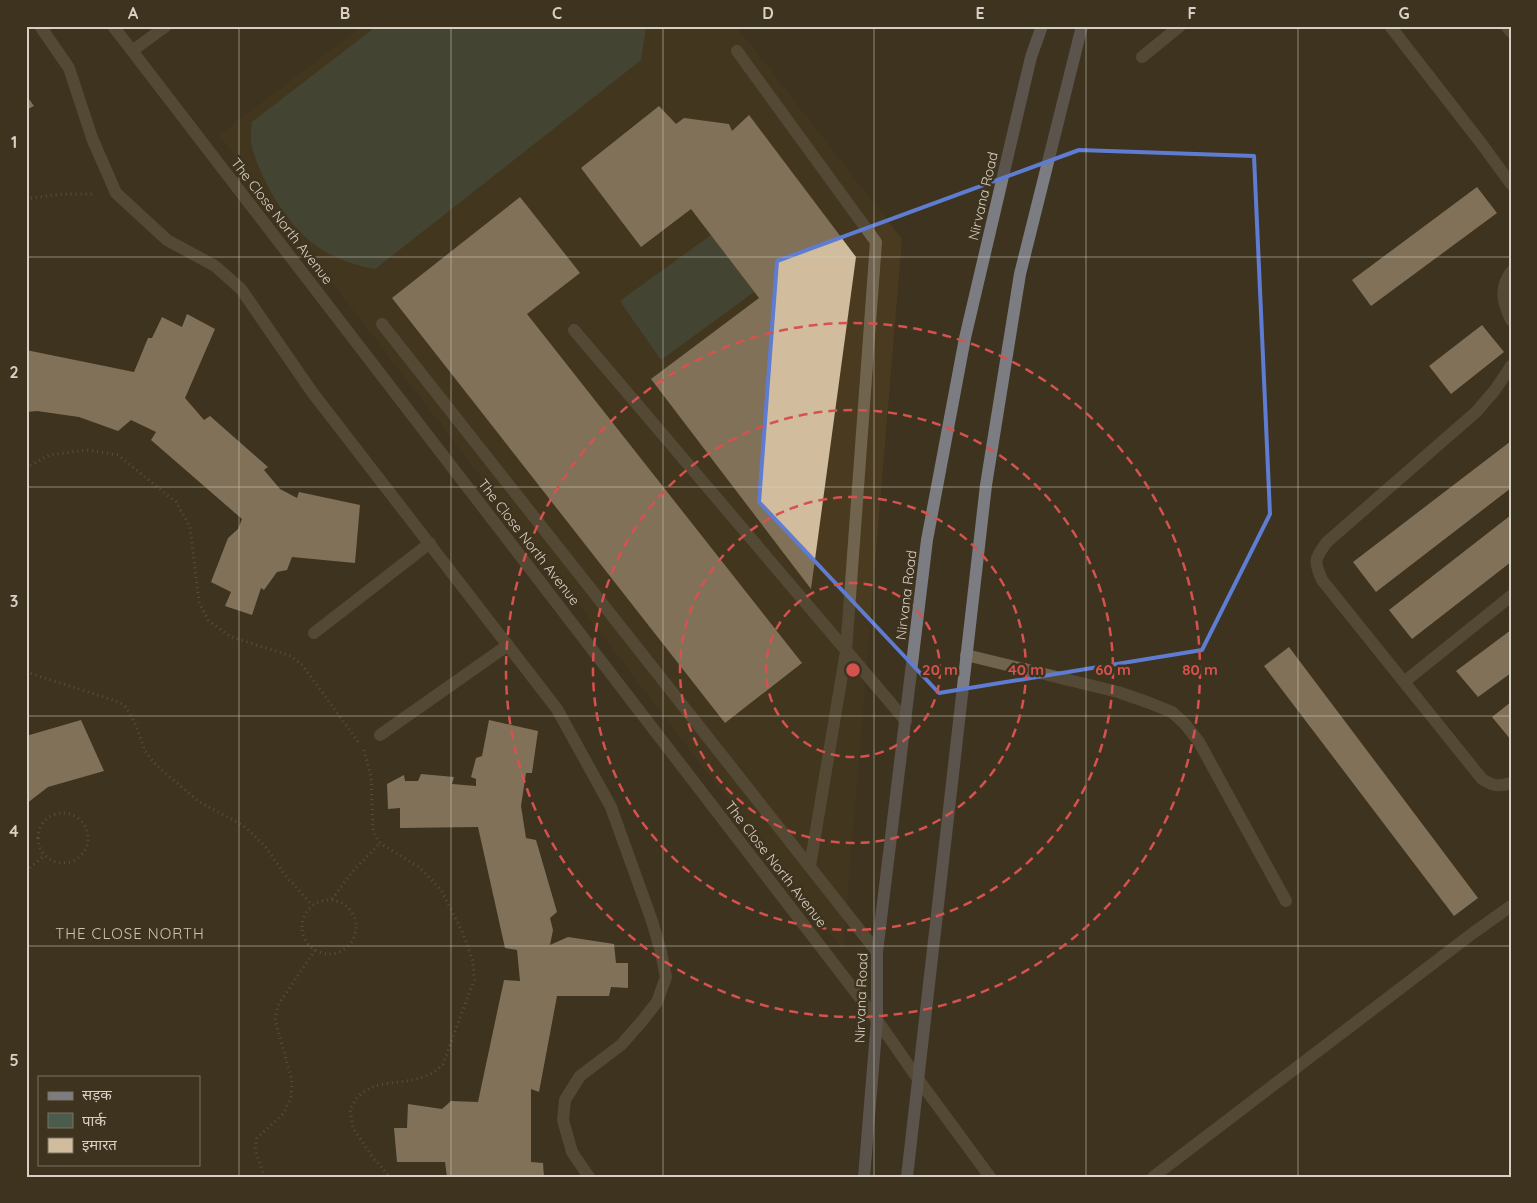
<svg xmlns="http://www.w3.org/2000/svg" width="1537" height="1203" viewBox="0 0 1537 1203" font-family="Quicksand,'Noto Sans Devanagari',sans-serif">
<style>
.built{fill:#493a20}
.green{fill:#4a5c4b}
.building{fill:#d1bd9d}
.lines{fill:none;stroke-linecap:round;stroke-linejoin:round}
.path{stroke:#786f5e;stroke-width:3;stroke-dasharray:1 4;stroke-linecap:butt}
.lane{stroke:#70644f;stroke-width:12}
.street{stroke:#70644f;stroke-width:12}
.secondary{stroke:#7c7c83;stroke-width:12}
.marked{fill:none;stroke:#5e7cd1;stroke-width:4;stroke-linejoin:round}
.grid{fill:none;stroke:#d7d0c4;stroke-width:1;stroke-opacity:0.55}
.ring{fill:none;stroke:#d6524f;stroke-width:2.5;stroke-dasharray:9 6}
.labels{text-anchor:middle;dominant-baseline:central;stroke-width:5;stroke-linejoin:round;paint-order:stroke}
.street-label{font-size:14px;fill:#d7d0c4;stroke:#3e331f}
.neighbourhood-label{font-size:15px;letter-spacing:1px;fill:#d0c2ab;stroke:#3e331f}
.centre{fill:#d6524f;stroke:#3e331f;stroke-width:2.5}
.ring-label{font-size:15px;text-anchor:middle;font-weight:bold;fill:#d6524f;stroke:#3e331f;stroke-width:5;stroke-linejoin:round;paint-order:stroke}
.neatline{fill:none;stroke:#d7d0c4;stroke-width:2}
.grid-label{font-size:16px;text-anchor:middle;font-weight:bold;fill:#d7d0c4}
</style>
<rect width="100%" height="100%" fill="#3e331f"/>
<path class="built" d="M362,26H736L902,239L843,950L219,135Z"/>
<path class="green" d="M377,26H646L641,60L375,269C355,265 335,259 318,247C289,228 257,176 251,141C250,135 252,128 252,122Z
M711,235L754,292L661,360L620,301Z"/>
<path class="building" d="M26,95L34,106L26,110Z
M659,106L676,124L684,118L729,124L732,131L749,115L856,257L811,589L651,379L759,298L691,209L641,247L581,168Z
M1477,187L1497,213L1371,306L1352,280Z
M520,197L580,273L527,314L802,663L725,723L392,298Z
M187,314L215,329L185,398L204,420L210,416L268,467L264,470L280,489L297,498L299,492L360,505L355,563L292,557L287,570L277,572L264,590L261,588L252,615L225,606L231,592L211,582L228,538L238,529L242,519L151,440L156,432L131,420L118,431L79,417L37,411L26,412V350L134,372L148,338H152L162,317L182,327Z
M1482,325L1504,352L1451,394L1429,366Z
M1511,441V488L1376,592L1353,562Z
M1511,515V562L1412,639L1389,610Z
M1511,630V673L1478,697L1456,671Z
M1289,647L1478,898L1454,916L1264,666Z
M1511,702V740L1492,717Z
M81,720L104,771L48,787L26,804V736Z
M489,720L538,731L532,773H526L521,806L526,838L536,840L557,912L550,918L553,930L550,945L568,937L614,944L616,963H628V988L611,987L609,996H557L539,1092L531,1089V1162L543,1163L544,1177H447L445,1162H397L394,1128H407L408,1104L442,1109L451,1101L478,1102L504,980L520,981L517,950L505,948L478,827L400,828V808L388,809L387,784L404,775L405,781H418L421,774L454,777L452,784L476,786V779L471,777L476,758L482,756Z"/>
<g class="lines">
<path class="path" d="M26,199L62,194H93
M26,468L49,455L87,450L118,455L176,502L190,527L199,602L208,620L231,637L291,656L303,666L359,743
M26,672L116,701L124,705L129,712L138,730L145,751L156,765L198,801L244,826L265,846L285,875L312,905
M364,750L371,776L373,832L380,843L419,867L441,890L462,931L473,961L474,980L443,1064C419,1091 379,1074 359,1096C355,1099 353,1105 350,1109L353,1128L374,1159L390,1177
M38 838a25 25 0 1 1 50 0a25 25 0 1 1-50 0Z
M26,871L45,855
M332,899L352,872L380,843
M302 927a27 27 0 1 1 54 0a27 27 0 1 1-54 0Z
M265,1177L257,1156L255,1147L257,1138L283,1114L291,1098L292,1080L275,1020L278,1005L315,950"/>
<path class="lane" d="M737,51L876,242L846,651L810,866
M382,324L877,952
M574,330L906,721
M966,655L1118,692L1147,702L1172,712L1185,724L1199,742L1286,901"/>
<path class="street" d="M40,26L69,68L92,138L116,193L167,240L215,266L241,289L312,392L557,709L611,807L652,921L661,952L666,977L657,1002L643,1020L621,1045L580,1076L565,1100L563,1120L572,1152L589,1177
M113,26L877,1020L918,1079L990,1177
M1390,26L1481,143L1511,184
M1506,26L1511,32
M132,51L166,26
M1142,57L1180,26
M1511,272C1499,288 1503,303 1511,320
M1511,366L1495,390L1476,412L1327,542C1314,559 1314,562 1322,580L1482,779C1493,786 1499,787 1511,783
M314,633L430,543
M1404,682L1511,596
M380,735L508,645
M1153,1177L1473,933L1511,906"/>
<path class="secondary" d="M864,1177L877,1020V952L927,540L965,338L1031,57L1042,26
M907,1177L986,485L1020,274L1082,26"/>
</g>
<path d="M0 0H1537V1203H0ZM1079,150L1254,156L1270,514L1202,650L939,693L759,502L777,261Z" fill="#3e331f" fill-opacity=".55" fill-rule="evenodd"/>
<path class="marked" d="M1079,150L1254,156L1270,514L1202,650L939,693L759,502L777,261Z"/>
<path class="grid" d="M239,26V1177M451,26V1177M663,26V1177M874,26V1177M1086,26V1177M1298,26V1177M26,257H1511M26,487H1511M26,716H1511M26,946H1511"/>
<g class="ring">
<circle cx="853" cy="670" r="87"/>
<circle cx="853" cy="670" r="173"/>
<circle cx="853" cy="670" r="260"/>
<circle cx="853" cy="670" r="347"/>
</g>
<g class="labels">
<g class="street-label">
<text transform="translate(983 196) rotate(-77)">Nirvana Road</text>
<text transform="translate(282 221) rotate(52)">The Close North Avenue</text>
<text transform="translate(529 542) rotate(52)">The Close North Avenue</text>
<text transform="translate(906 595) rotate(-83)">Nirvana Road</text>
<text transform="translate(776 864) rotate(52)">The Close North Avenue</text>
<text transform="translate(861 998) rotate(-88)">Nirvana Road</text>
</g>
<g class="neighbourhood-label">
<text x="130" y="933">THE CLOSE NORTH</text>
</g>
</g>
<circle cx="853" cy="670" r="8" class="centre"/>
<g class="ring-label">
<text x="940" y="675">20 m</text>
<text x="1026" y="675">40 m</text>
<text x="1113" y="675">60 m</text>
<text x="1200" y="675">80 m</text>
</g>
<rect width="1537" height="1203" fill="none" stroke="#3e331f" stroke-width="55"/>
<rect x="38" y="1076" width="162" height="90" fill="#3e331f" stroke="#7b7261"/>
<rect x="48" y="1092" width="25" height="8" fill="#7c7c83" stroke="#7b7261"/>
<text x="82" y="1100" font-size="15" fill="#d7d0c4">सड़क</text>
<rect x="48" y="1113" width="25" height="15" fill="#4a5c4b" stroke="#7b7261"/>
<text x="82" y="1126" font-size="15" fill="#d7d0c4">पार्क</text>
<rect x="48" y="1138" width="25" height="15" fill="#d1bd9d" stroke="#7b7261"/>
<text x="82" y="1150" font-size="15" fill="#d7d0c4">इमारत</text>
<rect x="28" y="28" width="1482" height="1148" class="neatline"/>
<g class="grid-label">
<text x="133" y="19">A</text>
<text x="345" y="19">B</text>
<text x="557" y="19">C</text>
<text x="768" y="19">D</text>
<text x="980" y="19">E</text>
<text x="1192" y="19">F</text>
<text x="1404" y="19">G</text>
<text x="14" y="148">1</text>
<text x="14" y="378">2</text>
<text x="14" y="607">3</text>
<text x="14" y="837">4</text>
<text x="14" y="1066">5</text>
</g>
</svg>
